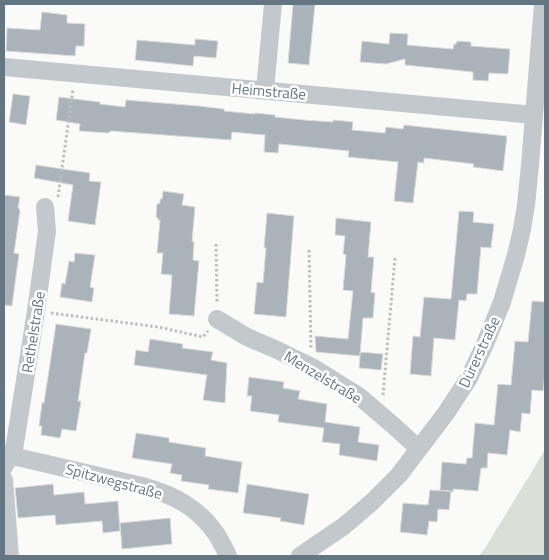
<svg xmlns="http://www.w3.org/2000/svg" width="549" height="560" viewBox="0 0 549 560" font-family="'Titillium Web',sans-serif">
<style>
.green{fill:#dadfd7}
.building{fill:#aab3b9;stroke:#dcdcda}
.lines{fill:none;stroke-linecap:round;stroke-linejoin:round}
.path{stroke:#bbbfc2;stroke-width:3;stroke-dasharray:2.5 2.5;stroke-linecap:butt}
.minor{stroke:#c3c8cc;stroke-width:18}
.labels{text-anchor:middle;dominant-baseline:central;stroke-width:5;stroke-linejoin:round;paint-order:stroke}
.street-label{font-size:15px;fill:#657683;stroke:#fff}
</style>
<rect width="100%" height="100%" fill="#fafaf8"/>
<path class="green" d="M545,450V556H479L485,548Z"/>
<path class="building" d="M293,4H315L309,65L288,63Z
M42,12L67,15V23L85,24L84,46H76L75,56L6,51L7,28L40,30Z
M390,33L408,34L407,45L453,49L454,44H456L457,41L471,42V46L510,49L508,74L489,73L488,81L473,80V72L405,65V59L386,64L360,62L362,41L389,44Z
M195,39L218,41L216,58L194,56L193,66L135,60L137,40L195,45Z
M13,94L30,96L26,125L9,122Z
M59,97L100,102V104L125,107L126,100L199,106L224,109V111L255,114V113L275,115V117L304,120L333,122V120L344,121L353,122L352,130L385,133L386,127L403,129L404,125L507,136L503,171L473,167L474,164L424,158V163L418,162L413,203L394,201L398,162L348,157L349,151L279,144L278,153L264,152L265,135L253,134L232,132L231,140L111,131L108,133L79,131L80,124L56,120Z
M36,165L90,173L89,181L101,182L95,225L68,221L73,185L34,178Z
M163,191L184,194L182,205L195,207L192,241L194,242L193,260L199,261L194,316L169,314L172,275L161,274L163,253H157L160,220H158V218L156,217L157,204L160,203V199H162Z
M4,195L20,197L18,207L20,211L14,253L19,254L12,306L4,305Z
M459,211L474,212L473,222L494,224L491,248L481,247L477,294H467L466,301L459,300L455,340L434,338L431,376L410,374L413,336L420,337L424,297L451,299Z
M267,213L294,216L286,317L254,314L257,282L263,283L266,248H264Z
M336,218L371,222L368,257H374L371,292L375,293L373,318H363L360,355V352L383,354L381,370L359,368L360,356L316,352L315,336L348,339L353,291L343,290L346,255L343,254L345,236L335,235Z
M75,253L95,255L90,287L94,288L92,302L60,297L62,283L65,284L69,261L74,262Z
M532,301L545,302V374L543,391L532,390L530,414L522,413L520,432L510,430L507,455L488,453L487,468H481L478,491L453,489V492L440,490L442,462L466,464L467,458H472L475,423L494,425L498,384L511,385L515,341L528,342Z
M56,324L91,329L87,353H85L78,401H81L76,431L62,429L60,438L41,435L42,426H39L42,403H44Z
M150,339L183,344L182,348L213,352L211,360L227,363L225,403L203,400L207,375L134,365L136,350L148,352Z
M249,377L284,382L283,388L300,391L298,399L327,404L325,422L360,427L358,442L379,445L377,461L339,455L340,444L322,442L324,428L278,422L279,415L250,411L252,396H247Z
M136,433L169,438V442L206,448L205,456L242,462L238,493L208,489L209,485L181,481L182,475L170,473L172,464L132,458Z
M53,484L54,495L84,492L85,504L118,501L120,531L103,533L102,521L56,525L55,515L18,518L15,488Z
M247,484L309,494L304,525L280,521L281,518L243,513Z
M430,490L451,491L449,510L438,509L437,522L429,521L427,535L400,532L403,503L428,505Z
M170,518L172,544L122,549L120,523Z"/>
<g class="lines">
<path class="path" d="M58,197L73,89
M216,244L217,303
M309,250L311,349
M51,313L158,327L203,337L208,331
M383,395L395,258"/>
<path class="minor" d="M4,67L534,115
M265,90L273,4
M217,319L247,337L275,349L312,367L360,397L394,426L419,449
M4,454L142,486C174,495 198,507 217,535C221,542 225,549 228,556
M4,467L7,461L13,456L36,311L47,231L45,207
M4,480L10,556
M300,556L344,526L372,502L399,475L446,413L469,378L485,344L502,302L516,255L522,229L526,205L530,165L543,4"/>
</g>
<g class="labels">
<g class="street-label">
<text transform="translate(269 91) rotate(5)">Heimstraße</text>
<text transform="translate(33 332) rotate(-81)">Rethelstraße</text>
<text transform="translate(479 352) rotate(-65)">Dürerstraße</text>
<text transform="translate(323 377) rotate(31)">Menzelstraße</text>
<text transform="translate(114 481) rotate(15)">Spitzwegstraße</text>
</g>
</g>
<rect width="549" height="560" fill="none" stroke="#657683" stroke-width="10"/>
</svg>
